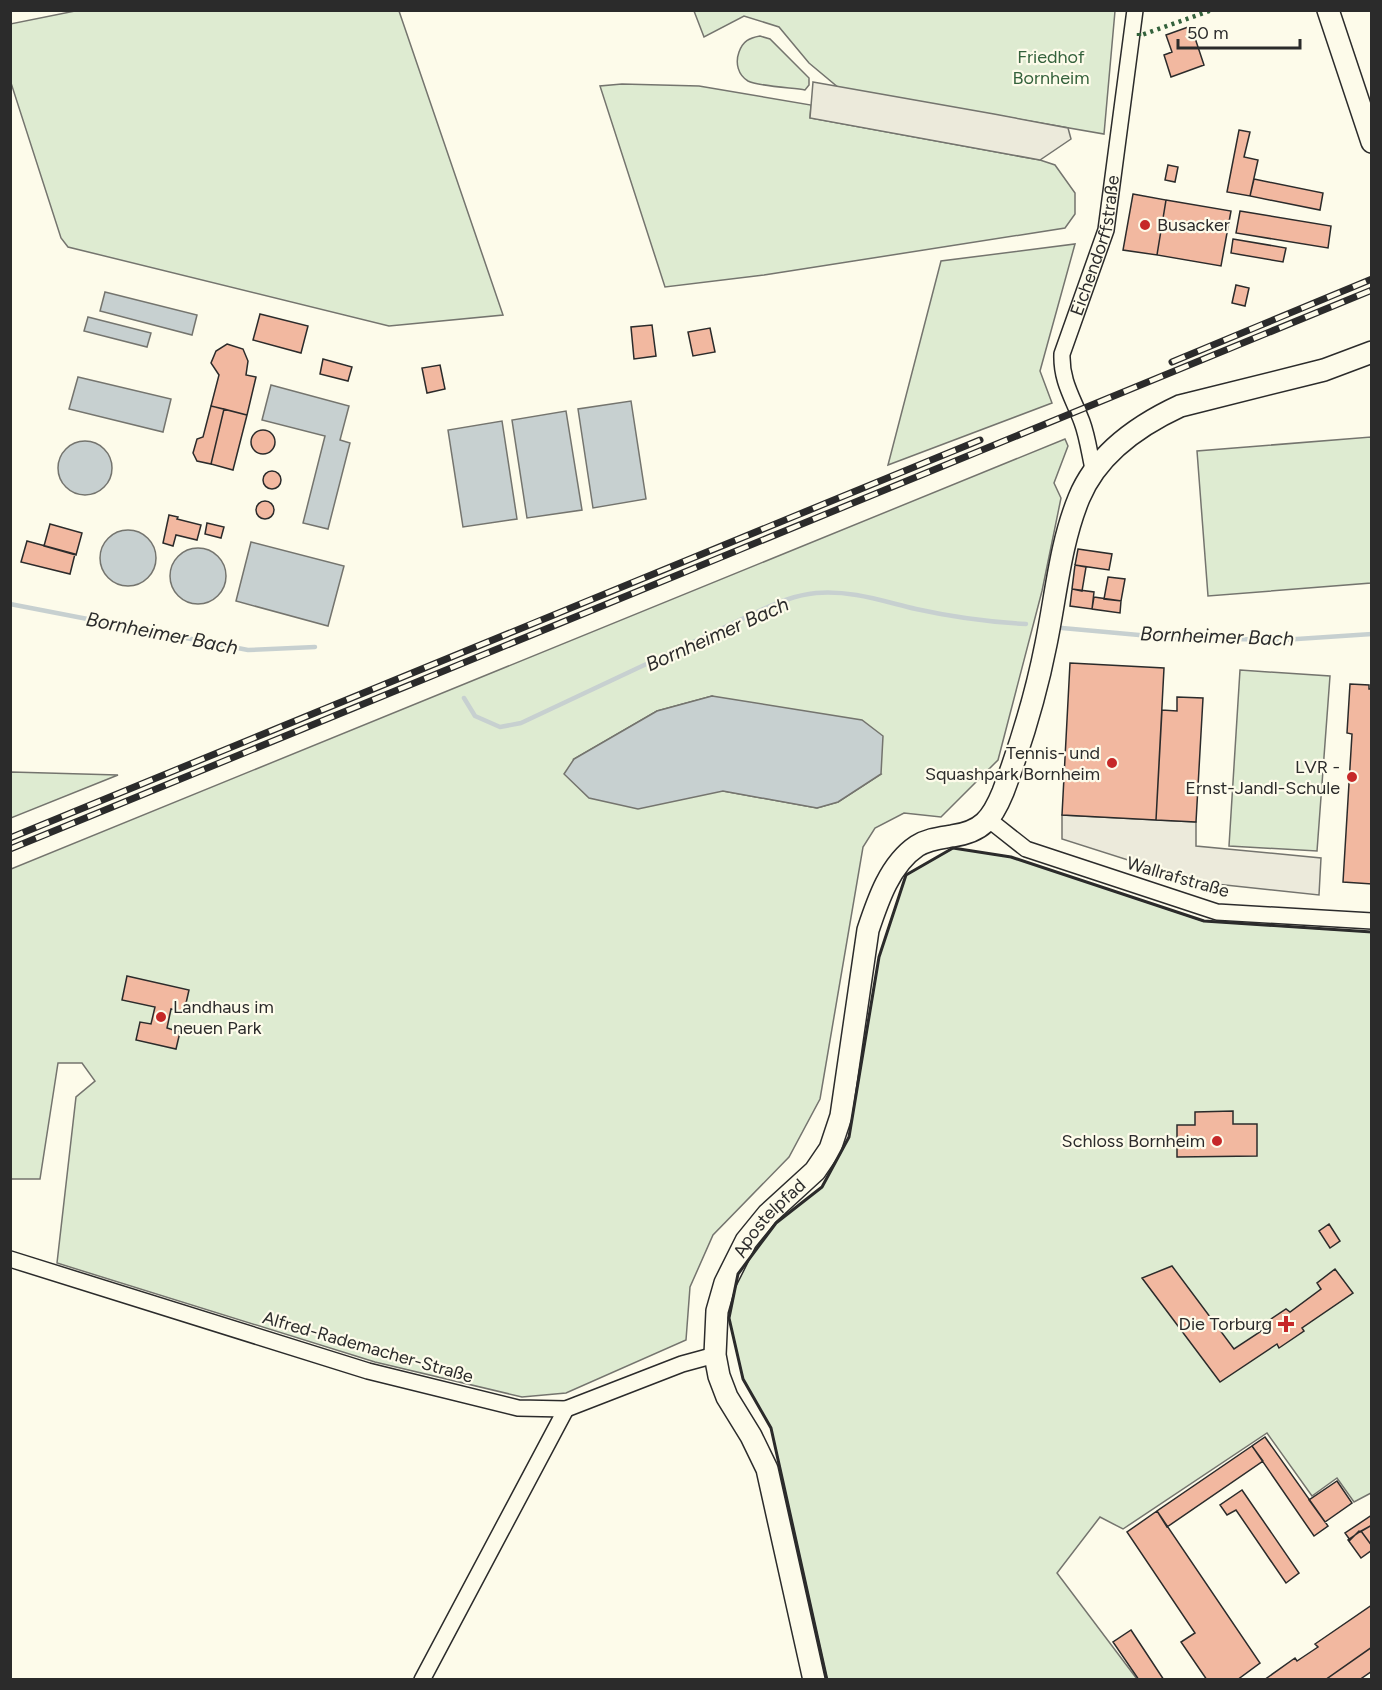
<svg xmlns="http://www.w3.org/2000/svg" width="1382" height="1690" viewBox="0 0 1382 1690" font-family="Figtree,sans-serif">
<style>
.green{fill:#deebd1;stroke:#74746e;stroke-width:1.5;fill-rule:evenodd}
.parking{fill:#eceadb;stroke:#74746e;stroke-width:1.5}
.water{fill:#c7d0d0;stroke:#74746e;stroke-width:1.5}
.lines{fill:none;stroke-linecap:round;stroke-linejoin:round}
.stream{stroke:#c7d0d0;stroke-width:4.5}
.building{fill:#f2b8a0;stroke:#2b2b2b;stroke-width:1.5}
.street-casing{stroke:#2b2b2b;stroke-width:18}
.secondary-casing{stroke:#2b2b2b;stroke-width:24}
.street{stroke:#fdfbea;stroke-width:15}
.secondary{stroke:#fdfbea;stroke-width:21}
.rail-casing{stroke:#2b2b2b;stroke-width:7}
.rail{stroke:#fdfbea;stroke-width:4.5;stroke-dasharray:14;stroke-linecap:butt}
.hedge{stroke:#34623c;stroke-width:4.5;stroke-dasharray:3 4.5;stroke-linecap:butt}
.wall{stroke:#2b2b2b;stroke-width:3}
.poi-dot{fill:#c62828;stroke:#fdfbea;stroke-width:2}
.labels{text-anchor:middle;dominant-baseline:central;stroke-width:4.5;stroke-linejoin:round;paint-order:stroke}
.park-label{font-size:18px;fill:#34623c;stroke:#fdfbea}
.poi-label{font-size:18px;fill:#2b2b2b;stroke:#fdfbea;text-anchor:end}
.street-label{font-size:18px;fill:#2b2b2b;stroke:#fdfbea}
.water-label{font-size:20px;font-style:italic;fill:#2b2b2b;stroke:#fdfbea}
</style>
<rect width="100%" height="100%" fill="#fdfbea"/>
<path class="green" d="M75,11H399L503,315L389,326L68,247L61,238L11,83L10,24Z
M694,11H1115L1104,134L839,88L809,63L779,27L744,16L704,37Z
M760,36L770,39L809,78V85L805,90C793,88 757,86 748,81C738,75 735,63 739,52C743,41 749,38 760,36Z
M622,84L699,86L811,105L810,118L1040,160L1055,165L1075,193V214L1065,228L764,275L665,287L600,86Z
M1075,244L1040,371L1052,403L888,465L941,261Z
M1371,437V583L1208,596L1197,451Z
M1065,439L1068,446L1054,483L1061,498L1042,591L998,760L941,817L904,813L875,828L863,847L820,1099L789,1157L713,1235L690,1287L686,1340L566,1393L522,1397L375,1362L57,1263L76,1097L95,1081L82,1063H58L40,1179H11V869ZM712,696L881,774L838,802L817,808L723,791L574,759L657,711Z
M1240,670L1330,676L1317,851L1229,846Z
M11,772L118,775L11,818Z
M953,848L1011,857L1203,921L1371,932V1493L1354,1502L1337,1478L1312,1496L1267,1433L1123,1529L1100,1517L1057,1573L1137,1679H827L771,1428L743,1379L729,1318L738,1274L776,1223L822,1187L849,1137L879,957L906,875Z"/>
<path class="parking" d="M813,82L994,114L1068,128L1071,139L1040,160L810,118Z
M1062,815L1196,822V846L1321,858L1319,895L1197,882L1062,839Z"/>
<path class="water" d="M105,292L197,315L192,335L100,311Z
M88,317L151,333L147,347L84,331Z
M78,377L171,399L163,432L69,409Z
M271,385L349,406L340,440L350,443L328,529L303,523L325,436L262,420Z
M631,401L646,499L593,508L578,409Z
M566,411L582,510L527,518L512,420Z
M502,421L517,519L463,527L448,430Z
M58 468a27 27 0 1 1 54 0a27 27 0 1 1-54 0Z
M100 558a28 28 0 1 1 56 0a28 28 0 1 1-56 0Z
M251,542L344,566L328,626L236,601Z
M170 576a28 28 0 1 1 56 0a28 28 0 1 1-56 0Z
M712,696L862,720L883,736L881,774L838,802L817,808L723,791L638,809L589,798L564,774L574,759L657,711Z"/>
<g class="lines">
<path class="stream" d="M10,604L248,650L315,647
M1062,628L1172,638L1282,640L1372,634
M464,698L475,716L500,727L521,723L759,611C777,603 795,595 816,593C851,590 882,601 916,609C952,617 989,622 1026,624"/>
</g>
<path class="building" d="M1191,26L1204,65L1171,77L1164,55L1172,52L1166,35Z
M1239,130L1250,132L1244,157L1258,160L1250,196L1227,192Z
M1168,165L1178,167L1175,182L1165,180Z
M1254,179L1323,193L1320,210L1250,196Z
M1133,194L1166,200L1157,255L1123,250Z
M1166,200L1231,211L1221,266L1157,255Z
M1240,211L1331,226L1328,248L1236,233Z
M1233,239L1286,248L1283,262L1231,253Z
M1236,285L1249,288L1245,306L1232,303Z
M260,314L308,326L301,353L253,340Z
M652,325L656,356L634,359L631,327Z
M710,328L715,352L693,356L688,332Z
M227,344L243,349L248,361L246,375L256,377L247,415L211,406L219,375L211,363L216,351Z
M323,359L352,367L348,381L320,374Z
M440,365L445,389L427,393L422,368Z
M211,406L224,409L211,464L197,461L193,453L197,439L203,437Z
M224,409L247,415L233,470L211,464Z
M251 442a12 12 0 1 1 24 0a12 12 0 1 1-24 0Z
M263 480a9 9 0 1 1 18 0a9 9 0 1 1-18 0Z
M256 510a9 9 0 1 1 18 0a9 9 0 1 1-18 0Z
M169,515L178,517L177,519L201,525L197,540L176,535L173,546L163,543Z
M207,523L224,527L221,538L205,534Z
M50,524L82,533L76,555L44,546Z
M27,541L75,554L70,574L21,562Z
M1078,549L1112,554L1109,570L1075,565Z
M1075,565L1086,567L1082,591L1072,589Z
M1108,577L1125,579L1121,601L1104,599Z
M1072,589L1094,592L1092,609L1070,606Z
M1094,597L1121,601L1120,613L1092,609Z
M1070,663L1164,668L1156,820L1062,815Z
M1350,684L1369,685V689H1372V884L1343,882L1352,734L1347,733Z
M1177,697L1203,698L1196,822L1156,820L1162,710L1177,711Z
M127,976L189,990L184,1012L171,1009L167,1028L180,1032L176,1049L136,1040L140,1022L151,1024L155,1007L122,1000Z
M1233,1111V1124H1257V1156L1177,1157V1125H1195V1112Z
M1329,1224L1340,1241L1330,1248L1319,1231Z
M1172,1266L1234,1349L1266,1328L1265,1323L1286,1309L1290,1312L1321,1289L1317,1283L1335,1269L1353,1293L1302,1328L1304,1331L1282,1346L1279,1348L1277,1344L1220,1382L1142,1278Z
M1265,1437L1328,1526L1314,1536L1252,1446Z
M1252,1446L1263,1461L1167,1527L1157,1511Z
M1337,1481L1352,1503L1325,1522L1309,1500Z
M1242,1490L1299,1573L1286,1583L1236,1510L1227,1515L1220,1505Z
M1157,1511L1260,1663L1237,1680H1207L1181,1642L1195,1633L1127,1532Z
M1372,1515V1525L1360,1532L1359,1531L1350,1540L1345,1533Z
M1372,1525V1546L1361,1531Z
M1361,1531L1372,1546V1550L1361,1558L1348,1540Z
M1372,1605V1647L1325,1680H1264L1295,1658L1297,1661L1318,1647L1315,1644Z
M1131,1630L1164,1680H1139L1113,1642Z
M1372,1647V1671L1359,1680H1325Z"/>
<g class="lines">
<defs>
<g id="street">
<path id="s1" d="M1094,473C1090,457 1088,438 1082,422C1073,398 1061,381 1062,354L1106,230L1135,10"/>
<path d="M988,819L1026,849L1217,912L1372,921"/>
<path d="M10,1259L368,1371L518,1408L566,1409L682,1364L715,1355"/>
<path d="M422,1680L566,1409"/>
</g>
<g id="secondary">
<path d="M1328,10L1372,142"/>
<path id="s2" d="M814,1680L767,1469L751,1436L727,1397L719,1376L715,1355L717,1311L725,1283L746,1241L768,1214L815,1171L830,1149L841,1116L868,930C878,900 890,864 917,846C928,839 940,838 952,836C982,832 992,819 1003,792C1021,744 1036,695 1046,644C1056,596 1060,544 1079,498C1097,454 1139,425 1180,406L1324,370L1372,352"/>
</g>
</defs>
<use href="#street" class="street-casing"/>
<use href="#secondary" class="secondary-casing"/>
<use href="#street" class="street"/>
<use href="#secondary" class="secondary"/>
<defs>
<path id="rail" d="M1172,362L1372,279
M10,838L980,440
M10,849L1372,290"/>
</defs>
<use href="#rail" class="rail-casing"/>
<use href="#rail" class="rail"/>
<path class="hedge" d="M1139,33V36L1212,10"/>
<path class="wall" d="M827,1680L771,1428L743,1379L729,1318L738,1274L776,1223L822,1187L849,1137L879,957L906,875L953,848L1011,857L1204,921L1372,932"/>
</g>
<g class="poi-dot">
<circle cx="1145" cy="225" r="6"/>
<circle cx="1112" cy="763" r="6"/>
<circle cx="1352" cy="777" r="6"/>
<circle cx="161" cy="1017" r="6"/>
<circle cx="1217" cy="1141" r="6"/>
<path d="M1283 1315h6v6h6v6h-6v6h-6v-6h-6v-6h6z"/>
</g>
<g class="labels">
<g class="park-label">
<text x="1051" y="57">Friedhof<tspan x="1051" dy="21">Bornheim</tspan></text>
</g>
<g class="poi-label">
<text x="1157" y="225" text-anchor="start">Busacker</text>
<text x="1100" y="753">Tennis- und<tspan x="1100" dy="21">Squashpark Bornheim</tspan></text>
<text x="1340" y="767">LVR -<tspan x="1340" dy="21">Ernst-Jandl-Schule</tspan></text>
<text x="173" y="1007" text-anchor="start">Landhaus im<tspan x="173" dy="21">neuen Park</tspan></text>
<text x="1205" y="1141">Schloss Bornheim</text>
<text x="1272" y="1324">Die Torburg</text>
</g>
<g class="street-label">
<text stroke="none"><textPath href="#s1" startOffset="238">Eichendorffstraße</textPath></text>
<text transform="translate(1178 877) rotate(16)">Wallrafstraße</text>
<text stroke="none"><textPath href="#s2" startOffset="495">Apostelpfad</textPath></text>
<text transform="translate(368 1347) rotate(16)">Alfred-Rademacher-Straße</text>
</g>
<g class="water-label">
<text transform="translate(162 633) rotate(11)">Bornheimer Bach</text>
<text transform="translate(717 634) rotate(-24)">Bornheimer Bach</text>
<text transform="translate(1217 636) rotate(2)">Bornheimer Bach</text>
</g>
</g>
<rect width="1382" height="1690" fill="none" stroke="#2b2b2b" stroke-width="24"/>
<path d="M1178 39v9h122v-9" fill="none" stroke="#2b2b2b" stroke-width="3"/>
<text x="1187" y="39" font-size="18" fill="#2b2b2b" stroke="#fdfbea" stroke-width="4.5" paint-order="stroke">50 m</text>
</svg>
